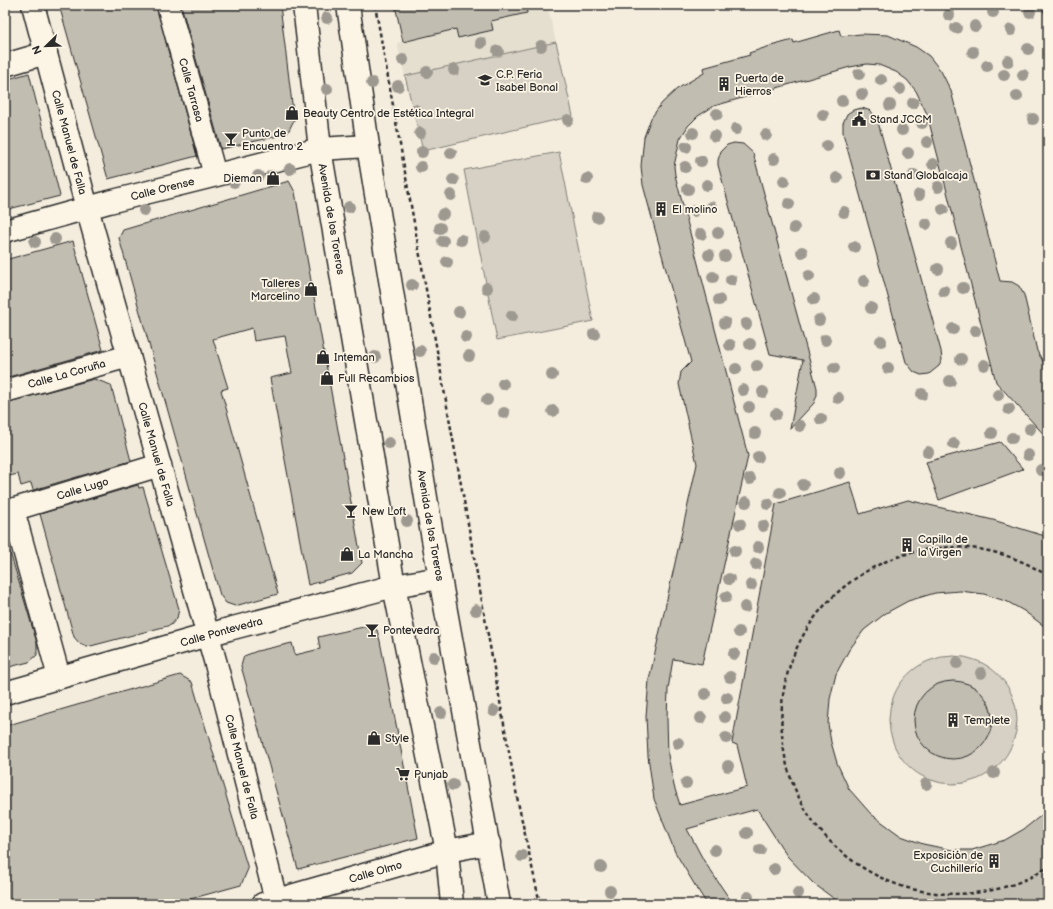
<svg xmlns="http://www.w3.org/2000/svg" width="1053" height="909" viewBox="0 0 1053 909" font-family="'Balsamiq Sans',sans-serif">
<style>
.built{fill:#e5dfd0}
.green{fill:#d6d1c4;stroke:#807e78}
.building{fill:#c2bdb1;stroke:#2b2b2b}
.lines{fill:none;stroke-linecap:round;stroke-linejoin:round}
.minor-casing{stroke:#2b2b2b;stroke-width:25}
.path{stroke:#2b2b2b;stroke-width:2.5;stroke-dasharray:4 3;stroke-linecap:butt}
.minor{stroke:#fcf5e5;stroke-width:22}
.tree{fill:#9d9990}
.labels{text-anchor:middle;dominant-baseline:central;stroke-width:3.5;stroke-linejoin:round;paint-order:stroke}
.poi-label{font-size:11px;fill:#2b2b2b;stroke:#fcf5e5;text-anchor:start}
.street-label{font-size:11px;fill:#2b2b2b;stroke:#fcf5e5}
</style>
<rect width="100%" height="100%" fill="#f4edde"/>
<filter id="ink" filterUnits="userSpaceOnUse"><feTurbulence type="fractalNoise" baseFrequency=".025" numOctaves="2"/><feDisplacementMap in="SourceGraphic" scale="8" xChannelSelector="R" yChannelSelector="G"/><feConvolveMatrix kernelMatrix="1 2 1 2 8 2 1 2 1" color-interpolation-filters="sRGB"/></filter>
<g filter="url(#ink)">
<path class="built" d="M395,5H541L542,9L548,8L573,116L423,151L397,43L403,41Z"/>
<path class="green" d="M556,42L573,116L423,151L405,76Z
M559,152L593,321L497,340L464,170Z
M889 720a64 64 0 1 1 128 0a64 64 0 1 1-128 0Z"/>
<path class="building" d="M59,5H156L197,156L108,179Z
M181,5H280L294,120L287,134L221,149Z
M395,5H526L527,13L491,21L493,30L458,38L456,29L403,42Z
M839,30L841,36L861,34L888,35L916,47L929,56L941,71L951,91L1000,281L1012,282L1019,286L1024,295L1037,351L1048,370V439L996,382L927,114L916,91L907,80L896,72L879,65L867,64L850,67L714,106L698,116L688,126L680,139L674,166L675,175L748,456L702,664L673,659L668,689L667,719L668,755L674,786L680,805L747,787L737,745L732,743L776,504L850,482L860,514L908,500L993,520L1048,537V629L1024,611L1008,602L984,594L960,591L935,593L908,601L886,613L864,630L849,650L836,674L830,699L828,724L831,742L837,763L849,789L871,814L901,836L923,844L952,850H972L1005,840L1024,829L1048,810V904H841L813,883L787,856L757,809L687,829L704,861L733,904H707L696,887L675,852L654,799L648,756L646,716L649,680L697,464L679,384L681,372L691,362L643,185L641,166L644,137L651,118L662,103L677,89L704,73L703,68L750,55L749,53L767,47L793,40L794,43Z
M29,73L60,196L5,210V80Z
M862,108L871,111L878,122L941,351L942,360L939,366L929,374L921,375L914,372L906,362L843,133V123L847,114L853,110Z
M734,143L743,144L753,153L817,388V395L814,403L790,429L803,360L770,354L718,165V160L721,151L727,145Z
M289,181L295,192L362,563L352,573L308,585L270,378L292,373L285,336L254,341L252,328L213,339L228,388L221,390L278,594L235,606L226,603L220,595L119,238L123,230Z
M73,241L103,350L5,378V260Z
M94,379L111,385L131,461L33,490L31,483L21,486L18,474L5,477V403Z
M1000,442L1023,469L939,500L926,462Z
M138,485L139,488L143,487L179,609L177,618L171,625L87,647L80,644L74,637L40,514Z
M10,552L37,643V655L29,662L5,668V553Z
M368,626L377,630L380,641L418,838L298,869L241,666L244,656L257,651L292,643L295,655L320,649L318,637Z
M180,675L192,682L248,869L241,885L172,904H5V726Z
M914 720a39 39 0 1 1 78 0a39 39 0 1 1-78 0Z"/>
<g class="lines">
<defs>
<g id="minor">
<path id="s1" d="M33,5L87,208L216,664L277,904"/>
<path id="s2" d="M168,5L215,175"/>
<path id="s3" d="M304,5L320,149L394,586L447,851L452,904"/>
<path id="s4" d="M348,5L368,146L431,528L499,904"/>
<path d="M5,65L46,53"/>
<path id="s5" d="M5,231L109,202L320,149L368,146"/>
<path id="s6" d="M5,391L129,356"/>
<path d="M13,510L59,677"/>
<path id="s7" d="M5,512L160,465"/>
<path id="s8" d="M5,693L229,629L394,586L440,578"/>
<path id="s9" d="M263,904L447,851L489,843"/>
</g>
</defs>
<use href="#minor" class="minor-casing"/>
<path class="path" d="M375,5L518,802L540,904
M1039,5L1048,15
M1048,576C928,497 771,591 782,733C784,768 797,802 819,829C842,857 873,878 908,888C954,900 1008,894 1048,867"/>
<use href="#minor" class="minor"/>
</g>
<g class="tree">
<circle cx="993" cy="12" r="6"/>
<circle cx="1030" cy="12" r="6"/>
<circle cx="949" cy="15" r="6"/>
<circle cx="327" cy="18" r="6"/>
<circle cx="975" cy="26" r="6"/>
<circle cx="956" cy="28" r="6"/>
<circle cx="1011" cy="30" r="6"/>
<circle cx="481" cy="43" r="6"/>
<circle cx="541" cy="46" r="6"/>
<circle cx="1028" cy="49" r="6"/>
<circle cx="498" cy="51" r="6"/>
<circle cx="973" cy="52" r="6"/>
<circle cx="403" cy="60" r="6"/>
<circle cx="1008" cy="61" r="6"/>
<circle cx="987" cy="66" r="6"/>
<circle cx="454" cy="70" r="6"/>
<circle cx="427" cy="72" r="6"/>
<circle cx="859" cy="74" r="6"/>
<circle cx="1004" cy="75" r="6"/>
<circle cx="1023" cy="75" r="6"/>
<circle cx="881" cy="80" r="6"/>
<circle cx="372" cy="83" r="6"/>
<circle cx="398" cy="86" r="6"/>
<circle cx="327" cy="89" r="6"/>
<circle cx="900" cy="89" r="6"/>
<circle cx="862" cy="94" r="6"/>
<circle cx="1017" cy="96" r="6"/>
<circle cx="842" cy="101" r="6"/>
<circle cx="913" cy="103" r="6"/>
<circle cx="890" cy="105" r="6"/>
<circle cx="415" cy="110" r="6"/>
<circle cx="717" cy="114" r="6"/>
<circle cx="823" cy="115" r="6"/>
<circle cx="1033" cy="119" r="6"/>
<circle cx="568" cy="120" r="6"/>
<circle cx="922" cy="123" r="6"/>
<circle cx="736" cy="129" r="6"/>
<circle cx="902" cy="130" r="6"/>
<circle cx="420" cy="133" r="6"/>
<circle cx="693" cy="133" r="6"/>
<circle cx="766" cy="135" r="6"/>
<circle cx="715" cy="136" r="6"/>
<circle cx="927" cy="142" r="6"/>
<circle cx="827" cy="146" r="6"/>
<circle cx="686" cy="147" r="6"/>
<circle cx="422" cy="152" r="6"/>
<circle cx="451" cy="153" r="6"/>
<circle cx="908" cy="153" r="6"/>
<circle cx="774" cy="159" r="6"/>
<circle cx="701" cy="161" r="6"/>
<circle cx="933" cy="164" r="6"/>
<circle cx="421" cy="167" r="6"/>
<circle cx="685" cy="167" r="6"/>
<circle cx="290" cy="169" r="6"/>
<circle cx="914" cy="175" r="6"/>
<circle cx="258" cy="176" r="6"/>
<circle cx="271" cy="176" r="6"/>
<circle cx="837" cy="178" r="6"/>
<circle cx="587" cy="179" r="6"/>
<circle cx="453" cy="180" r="6"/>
<circle cx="784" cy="181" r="6"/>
<circle cx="234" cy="182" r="6"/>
<circle cx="707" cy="185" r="6"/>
<circle cx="938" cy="187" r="6"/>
<circle cx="688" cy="189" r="6"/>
<circle cx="451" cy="195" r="6"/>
<circle cx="919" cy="195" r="6"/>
<circle cx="789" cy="204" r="6"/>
<circle cx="349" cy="207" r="6"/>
<circle cx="711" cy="207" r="6"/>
<circle cx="943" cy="209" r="6"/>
<circle cx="144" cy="210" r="6"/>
<circle cx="694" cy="211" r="6"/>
<circle cx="844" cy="212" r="6"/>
<circle cx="443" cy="214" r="6"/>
<circle cx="597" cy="217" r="6"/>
<circle cx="926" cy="224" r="6"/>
<circle cx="440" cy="228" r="6"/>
<circle cx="794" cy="228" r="6"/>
<circle cx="718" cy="233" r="6"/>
<circle cx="701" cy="234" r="6"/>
<circle cx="485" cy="237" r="6"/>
<circle cx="55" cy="239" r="6"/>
<circle cx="461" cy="240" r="6"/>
<circle cx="443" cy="241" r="6"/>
<circle cx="35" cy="242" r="6"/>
<circle cx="951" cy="243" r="6"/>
<circle cx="854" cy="247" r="6"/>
<circle cx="802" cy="252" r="6"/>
<circle cx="709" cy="255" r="6"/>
<circle cx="725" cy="256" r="6"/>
<circle cx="447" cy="262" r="6"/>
<circle cx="938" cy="269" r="6"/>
<circle cx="809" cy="276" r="6"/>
<circle cx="713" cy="277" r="6"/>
<circle cx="731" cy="280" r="6"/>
<circle cx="864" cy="281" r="6"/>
<circle cx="412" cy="285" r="6"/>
<circle cx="487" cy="288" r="6"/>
<circle cx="963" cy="288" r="6"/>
<circle cx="944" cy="291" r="6"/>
<circle cx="814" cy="299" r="6"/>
<circle cx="719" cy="300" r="6"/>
<circle cx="871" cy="308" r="6"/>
<circle cx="459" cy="312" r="6"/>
<circle cx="512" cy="316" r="6"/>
<circle cx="819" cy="320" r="6"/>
<circle cx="725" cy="323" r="6"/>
<circle cx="746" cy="324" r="6"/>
<circle cx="953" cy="329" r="6"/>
<circle cx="975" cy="331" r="6"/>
<circle cx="594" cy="334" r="6"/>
<circle cx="466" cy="337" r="6"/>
<circle cx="825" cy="340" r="6"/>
<circle cx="881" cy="341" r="6"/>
<circle cx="750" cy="344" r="6"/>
<circle cx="730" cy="345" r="6"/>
<circle cx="420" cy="351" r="6"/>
<circle cx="469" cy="356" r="6"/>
<circle cx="375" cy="357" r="6"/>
<circle cx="961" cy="359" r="6"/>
<circle cx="984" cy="365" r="6"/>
<circle cx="757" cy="366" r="6"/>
<circle cx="834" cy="368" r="6"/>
<circle cx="888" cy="368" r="6"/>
<circle cx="736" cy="369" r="6"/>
<circle cx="552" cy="375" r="6"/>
<circle cx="950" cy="381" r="6"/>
<circle cx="503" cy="384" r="6"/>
<circle cx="743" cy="390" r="6"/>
<circle cx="763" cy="392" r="6"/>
<circle cx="922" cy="394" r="6"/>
<circle cx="998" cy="395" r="6"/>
<circle cx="838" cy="398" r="6"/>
<circle cx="487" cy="400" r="6"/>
<circle cx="749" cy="407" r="6"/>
<circle cx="1009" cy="409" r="6"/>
<circle cx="553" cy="411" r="6"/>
<circle cx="504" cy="413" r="6"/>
<circle cx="776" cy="414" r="6"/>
<circle cx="821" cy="419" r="6"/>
<circle cx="800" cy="426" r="6"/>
<circle cx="1030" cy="429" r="6"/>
<circle cx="755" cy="433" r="6"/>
<circle cx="992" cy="433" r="6"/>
<circle cx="1012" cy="438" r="6"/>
<circle cx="389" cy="443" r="6"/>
<circle cx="954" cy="444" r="6"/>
<circle cx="928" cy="452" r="6"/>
<circle cx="1028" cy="455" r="6"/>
<circle cx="758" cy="457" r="6"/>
<circle cx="1041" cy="470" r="6"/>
<circle cx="840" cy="473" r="6"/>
<circle cx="750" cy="479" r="6"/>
<circle cx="803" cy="485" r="6"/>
<circle cx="780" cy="493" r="6"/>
<circle cx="746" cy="502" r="6"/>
<circle cx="768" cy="504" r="6"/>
<circle cx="407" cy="521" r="6"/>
<circle cx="740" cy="524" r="6"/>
<circle cx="763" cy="526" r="6"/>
<circle cx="758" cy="547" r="6"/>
<circle cx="735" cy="551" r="6"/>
<circle cx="756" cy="564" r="6"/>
<circle cx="729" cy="579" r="6"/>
<circle cx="751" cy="585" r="6"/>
<circle cx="726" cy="597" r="6"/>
<circle cx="745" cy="607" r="6"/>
<circle cx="476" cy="610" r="6"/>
<circle cx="739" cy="632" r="6"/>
<circle cx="734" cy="654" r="6"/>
<circle cx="434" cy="657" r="6"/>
<circle cx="957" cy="663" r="6"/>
<circle cx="981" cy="673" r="6"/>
<circle cx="730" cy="677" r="6"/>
<circle cx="705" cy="694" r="6"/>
<circle cx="727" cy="698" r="6"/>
<circle cx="494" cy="711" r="6"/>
<circle cx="441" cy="713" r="6"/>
<circle cx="725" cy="717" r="6"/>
<circle cx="701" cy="718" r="6"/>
<circle cx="726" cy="738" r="6"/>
<circle cx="678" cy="743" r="6"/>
<circle cx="728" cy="766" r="6"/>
<circle cx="994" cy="773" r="6"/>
<circle cx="686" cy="783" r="6"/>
<circle cx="926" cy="784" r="6"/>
<circle cx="453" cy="785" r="6"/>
<circle cx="747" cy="833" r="6"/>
<circle cx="715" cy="850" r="6"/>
<circle cx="760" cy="850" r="6"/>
<circle cx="522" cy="856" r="6"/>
<circle cx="601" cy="867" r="6"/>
<circle cx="774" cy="869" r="6"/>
<circle cx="610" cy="891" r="6"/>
<circle cx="798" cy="893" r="6"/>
<circle cx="748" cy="897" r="6"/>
</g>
</g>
<defs>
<symbol id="school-bare" viewBox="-9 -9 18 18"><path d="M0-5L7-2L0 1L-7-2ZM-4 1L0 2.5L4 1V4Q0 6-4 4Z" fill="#2b2b2b" stroke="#fcf5e5" stroke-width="2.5" paint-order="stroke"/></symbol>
<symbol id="building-bare" viewBox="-9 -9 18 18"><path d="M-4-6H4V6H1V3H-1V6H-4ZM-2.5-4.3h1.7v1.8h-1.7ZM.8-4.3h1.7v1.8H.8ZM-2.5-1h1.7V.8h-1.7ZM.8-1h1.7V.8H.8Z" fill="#2b2b2b" stroke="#fcf5e5" stroke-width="2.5" paint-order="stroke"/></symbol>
<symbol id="shop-bare" viewBox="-9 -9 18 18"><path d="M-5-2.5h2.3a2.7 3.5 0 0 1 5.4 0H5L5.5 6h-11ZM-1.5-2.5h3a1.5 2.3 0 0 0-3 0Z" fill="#2b2b2b" stroke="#fcf5e5" stroke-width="2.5" paint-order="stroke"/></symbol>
<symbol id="civic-bare" viewBox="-9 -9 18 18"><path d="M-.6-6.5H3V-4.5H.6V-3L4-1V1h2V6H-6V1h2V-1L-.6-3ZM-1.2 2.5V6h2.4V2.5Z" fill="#2b2b2b" stroke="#fcf5e5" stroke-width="2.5" paint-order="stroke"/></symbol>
<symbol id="bar-bare" viewBox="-9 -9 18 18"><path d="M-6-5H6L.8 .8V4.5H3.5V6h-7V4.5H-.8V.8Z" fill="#2b2b2b" stroke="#fcf5e5" stroke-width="2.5" paint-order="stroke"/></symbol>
<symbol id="bank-bare" viewBox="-9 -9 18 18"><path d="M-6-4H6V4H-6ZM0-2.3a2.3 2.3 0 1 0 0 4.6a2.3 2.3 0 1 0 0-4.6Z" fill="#2b2b2b" stroke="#fcf5e5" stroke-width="2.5" paint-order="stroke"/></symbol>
<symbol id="supermarket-bare" viewBox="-9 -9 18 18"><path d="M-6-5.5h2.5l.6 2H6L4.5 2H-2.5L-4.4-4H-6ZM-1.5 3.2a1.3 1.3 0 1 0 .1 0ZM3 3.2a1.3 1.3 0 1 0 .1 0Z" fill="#2b2b2b" stroke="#fcf5e5" stroke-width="2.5" paint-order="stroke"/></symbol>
</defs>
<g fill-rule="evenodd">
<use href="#school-bare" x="475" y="70" width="20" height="20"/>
<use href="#building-bare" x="714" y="74" width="20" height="20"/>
<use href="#shop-bare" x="282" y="103" width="20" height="20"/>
<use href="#civic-bare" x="849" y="109" width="20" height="20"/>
<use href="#bar-bare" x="221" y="129" width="20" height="20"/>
<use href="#bank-bare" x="863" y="165" width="20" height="20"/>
<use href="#shop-bare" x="263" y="168" width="20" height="20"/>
<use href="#building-bare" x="651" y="199" width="20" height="20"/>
<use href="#shop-bare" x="301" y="279" width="20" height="20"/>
<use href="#shop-bare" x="313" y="347" width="20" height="20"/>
<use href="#shop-bare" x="317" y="368" width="20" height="20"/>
<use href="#bar-bare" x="341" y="501" width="20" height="20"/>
<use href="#building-bare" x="897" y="535" width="20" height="20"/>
<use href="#shop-bare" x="337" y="544" width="20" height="20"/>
<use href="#bar-bare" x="362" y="620" width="20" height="20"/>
<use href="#building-bare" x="943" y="710" width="20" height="20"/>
<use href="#shop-bare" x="364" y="728" width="20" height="20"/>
<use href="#supermarket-bare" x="393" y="764" width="20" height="20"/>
<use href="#building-bare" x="984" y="851" width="20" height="20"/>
</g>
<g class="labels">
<g class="poi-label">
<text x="496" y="74">C.P. Feria<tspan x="496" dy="13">Isabel Bonal</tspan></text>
<text x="735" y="78">Puerta de<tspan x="735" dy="13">Hierros</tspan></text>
<text x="303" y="113">Beauty Centro de Estética Integral</text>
<text x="870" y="119">Stand JCCM</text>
<text x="242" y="133">Punto de<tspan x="242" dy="13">Encuentro 2</tspan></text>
<text x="884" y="175">Stand Globalcaja</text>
<text x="262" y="178" text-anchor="end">Dieman</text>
<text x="672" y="209">El molino</text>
<text x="300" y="283" text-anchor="end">Talleres<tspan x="300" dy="13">Marcelino</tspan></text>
<text x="334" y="357">Inteman</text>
<text x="338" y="378">Full Recambios</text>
<text x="362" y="511">New Loft</text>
<text x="918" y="539">Capilla de<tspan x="918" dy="13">la Virgen</tspan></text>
<text x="358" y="554">La Mancha</text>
<text x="383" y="630">Pontevedra</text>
<text x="964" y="720">Templete</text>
<text x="385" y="738">Style</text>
<text x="414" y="774">Punjab</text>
<text x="983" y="855" text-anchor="end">Exposición de<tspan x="983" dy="13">Cuchillería</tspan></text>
</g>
<g class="street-label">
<text stroke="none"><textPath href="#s2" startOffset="88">Calle Tarrasa</textPath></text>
<text stroke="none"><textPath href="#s1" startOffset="142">Calle Manuel de Falla</textPath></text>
<text stroke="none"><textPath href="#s5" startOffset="163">Calle Orense</textPath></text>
<text stroke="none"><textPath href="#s3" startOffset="216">Avenida de los Toreros</textPath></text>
<text stroke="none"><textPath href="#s6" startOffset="64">Calle La Coruña</textPath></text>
<text stroke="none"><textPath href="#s1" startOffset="466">Calle Manuel de Falla</textPath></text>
<text stroke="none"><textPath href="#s7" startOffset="81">Calle Lugo</textPath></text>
<text stroke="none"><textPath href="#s4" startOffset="527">Avenida de los Toreros</textPath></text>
<text stroke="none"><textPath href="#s8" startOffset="225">Calle Pontevedra</textPath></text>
<text stroke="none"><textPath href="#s1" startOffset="790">Calle Manuel de Falla</textPath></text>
<text stroke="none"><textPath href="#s9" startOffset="117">Calle Olmo</textPath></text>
</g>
</g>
<rect width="1053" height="909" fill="none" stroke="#fcf5e5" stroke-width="20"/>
<rect x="10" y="10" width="1033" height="889" fill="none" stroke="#2b2b2b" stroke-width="1.5" filter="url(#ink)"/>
<g transform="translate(46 46) rotate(247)" stroke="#fcf5e5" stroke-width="3" paint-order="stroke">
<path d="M0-3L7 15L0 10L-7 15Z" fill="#2b2b2b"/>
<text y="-6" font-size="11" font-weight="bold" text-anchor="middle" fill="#2b2b2b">N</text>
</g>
</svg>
